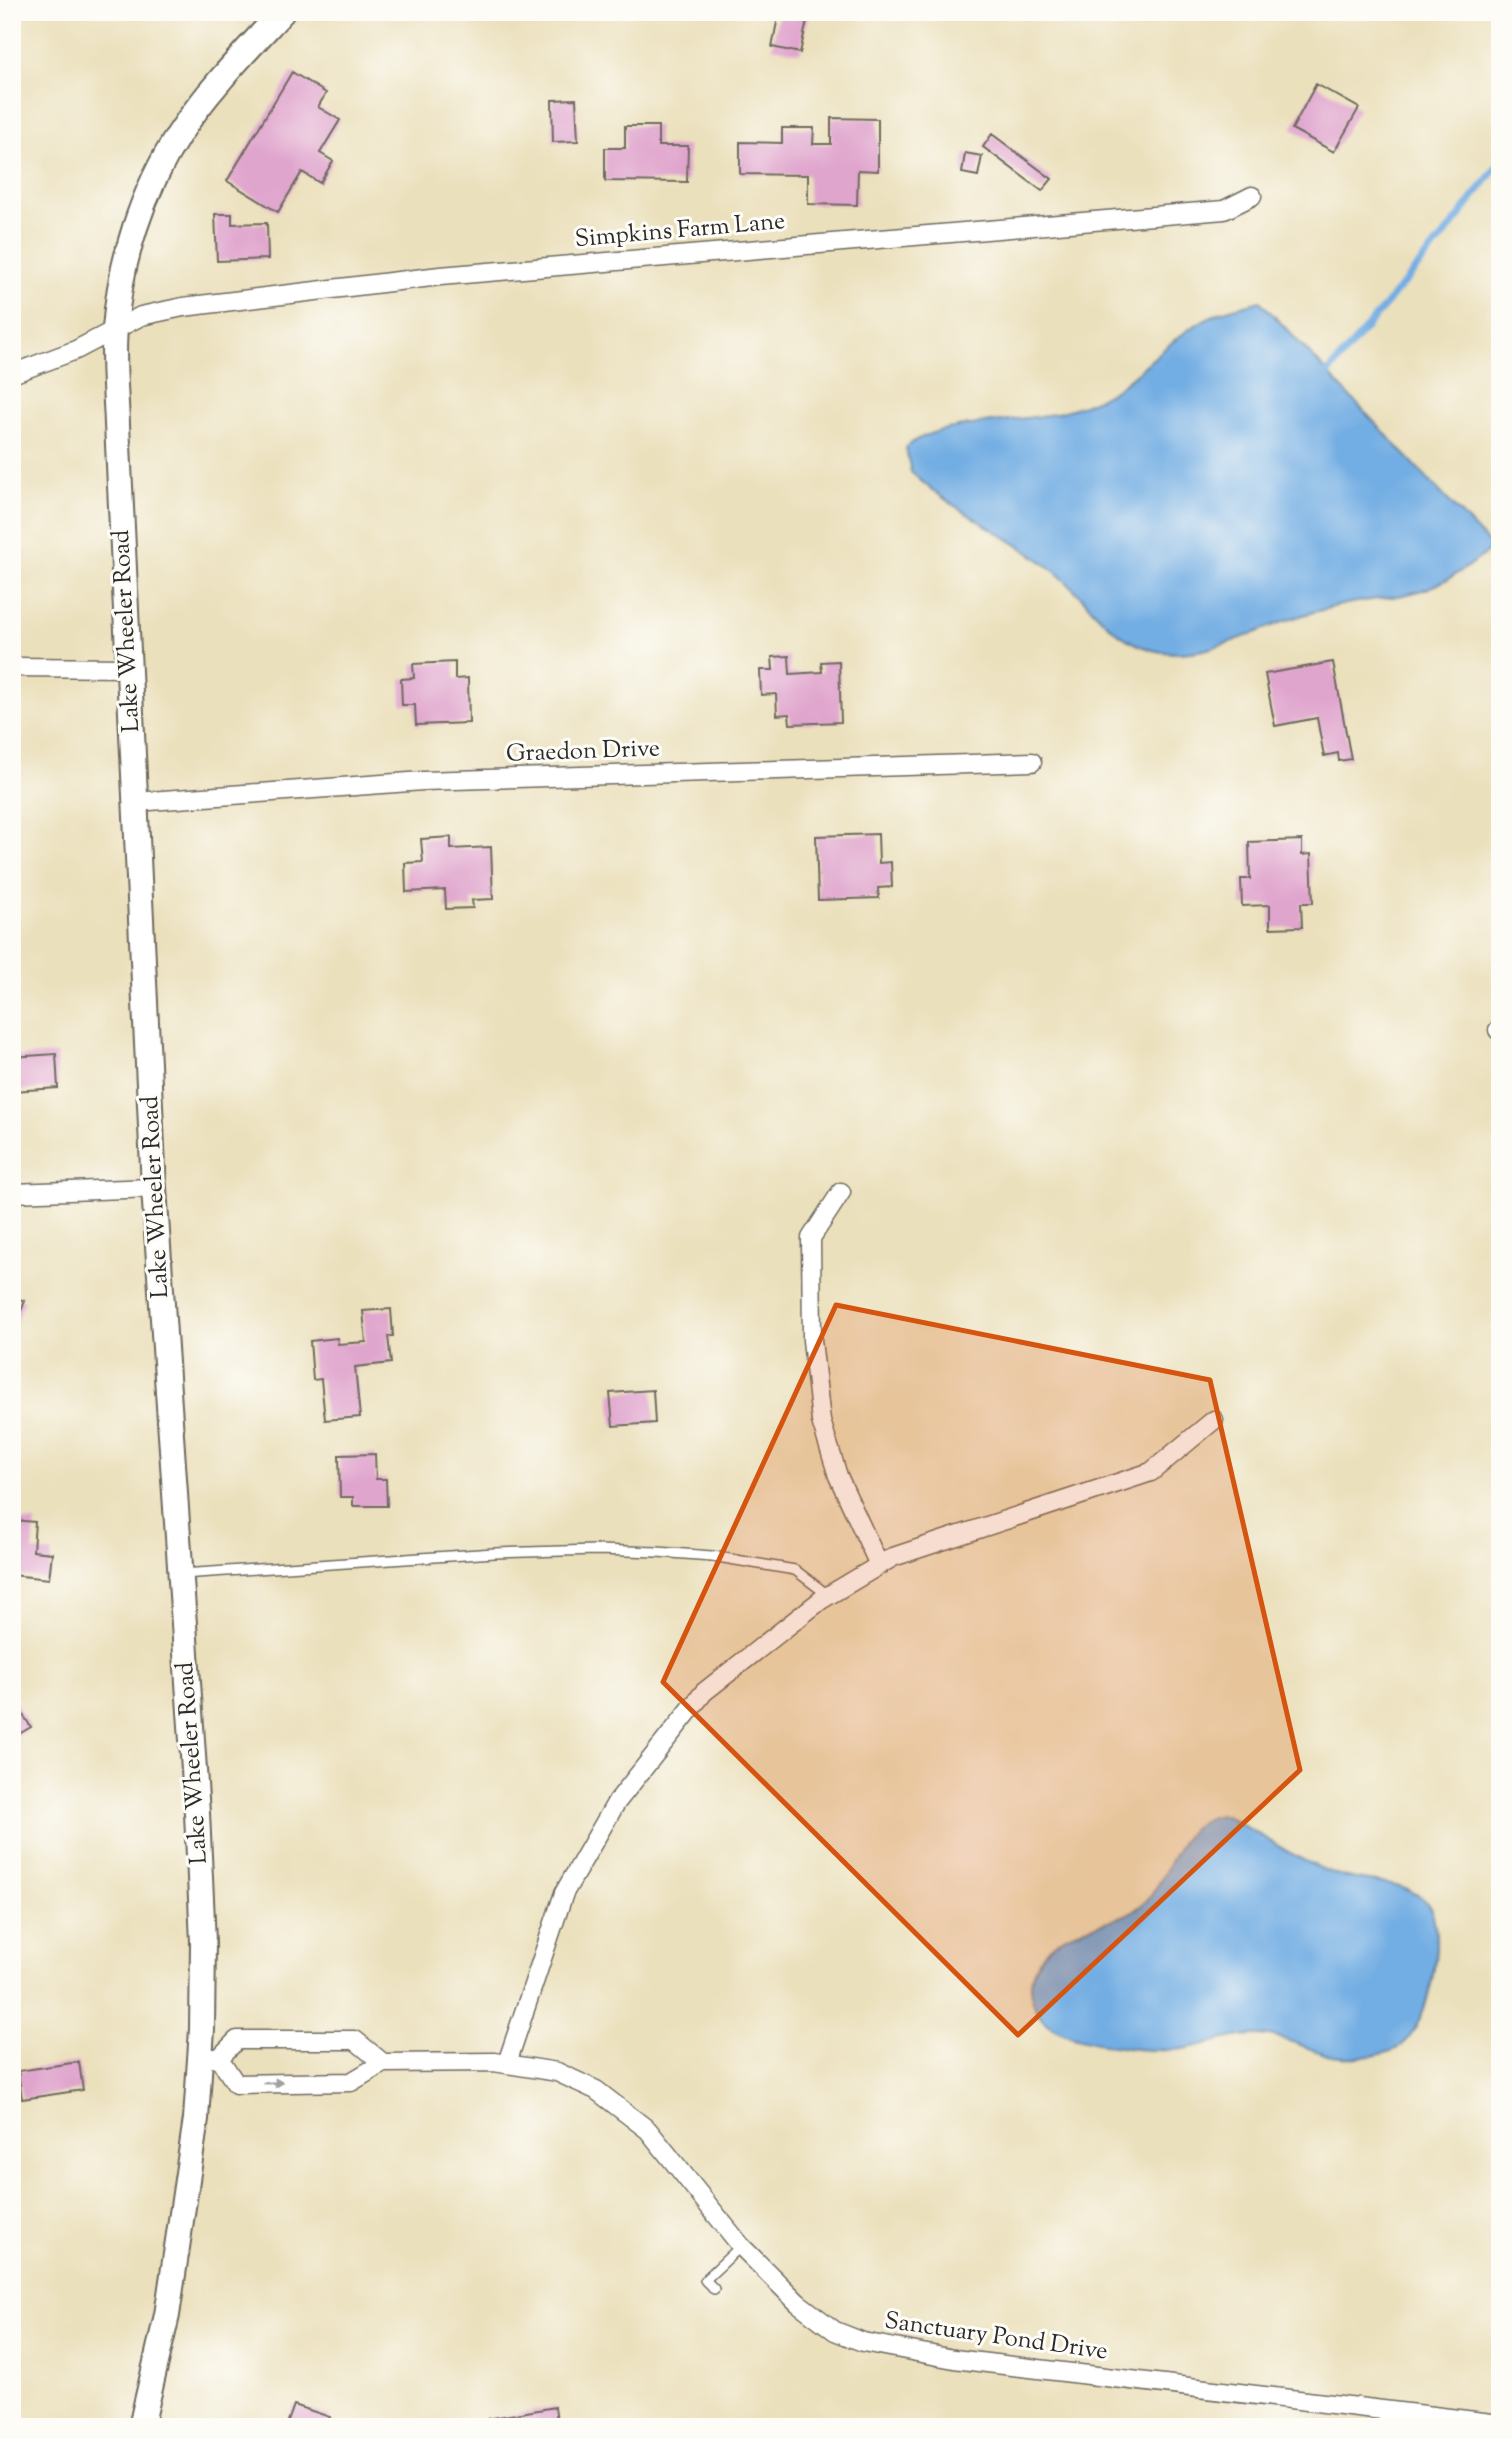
<svg xmlns="http://www.w3.org/2000/svg" width="1512" height="2439" viewBox="0 0 1512 2439" font-family="'Sorts Mill Goudy',serif">
<style>
.water{fill:#72ade3;stroke:#4e6c87;stroke-width:2}
.lines{fill:none;stroke-linecap:round;stroke-linejoin:round}
.stream{stroke:#72ade3;stroke-width:7}
.building{fill:#e0a5cd}
.lane-casing{stroke:#6e6a5e;stroke-width:12}
.street-casing{stroke:#6e6a5e;stroke-width:21}
.secondary-casing{stroke:#6e6a5e;stroke-width:28}
.lane{stroke:#fff;stroke-width:9}
.street{stroke:#fff;stroke-width:18}
.secondary{stroke:#fff;stroke-width:24}
.oneway{fill:#a0a0a0}
.marked{fill:#d5540f;fill-opacity:0.2;stroke:#d5540f;stroke-width:5;stroke-linejoin:round}
.labels{text-anchor:middle;dominant-baseline:central;stroke-width:6;stroke-linejoin:round;paint-order:stroke}
.street-label{font-size:24px;fill:#2b2b2b;stroke:#fdfcf7}
</style>
<rect width="100%" height="100%" fill="#fdfcf7"/>
<filter id="ink" filterUnits="userSpaceOnUse"><feTurbulence type="fractalNoise" baseFrequency=".0143" numOctaves="2"/><feDisplacementMap in="SourceGraphic" scale="14" xChannelSelector="R" yChannelSelector="G"/><feConvolveMatrix kernelMatrix="1 2 1 2 8 2 1 2 1" color-interpolation-filters="sRGB"/></filter>
<filter id="wash" filterUnits="userSpaceOnUse"><feTurbulence type="fractalNoise" baseFrequency=".00686" numOctaves="4" result="noise"/><feDisplacementMap in="SourceGraphic" scale="28" xChannelSelector="R" yChannelSelector="G"/><feGaussianBlur stdDeviation="1.57" result="paint"/><feColorMatrix in="noise" values="0 0 0 0 0 0 0 0 0 0 0 0 0 0 0 0 0 1.4 0 .05"/><feComposite in="paint" operator="in"/></filter>
<g filter="url(#wash)">
<rect width="100%" height="100%" fill="#ebe0bc"/>
<path class="water" d="M1260,301L1493,548C1475,562 1456,576 1436,585C1404,599 1369,598 1337,606C1322,610 1306,614 1291,619C1244,635 1193,666 1143,647C1106,633 1088,600 1059,575C1013,536 955,513 911,472L906,448C932,420 1023,423 1061,412C1083,406 1107,397 1124,383C1154,360 1179,331 1214,315C1228,308 1245,306 1260,301Z
M1223,1815C1264,1834 1302,1866 1346,1877C1370,1883 1408,1882 1426,1902C1449,1928 1429,2026 1401,2046C1384,2058 1343,2060 1324,2054C1301,2046 1282,2036 1258,2035C1230,2034 1202,2048 1174,2050C1143,2052 1076,2044 1050,2026C1045,2023 1039,2015 1037,2010C1031,2001 1031,1994 1031,1984C1032,1960 1055,1939 1077,1931C1102,1921 1135,1919 1152,1894C1172,1867 1182,1817 1223,1815Z"/>
<g class="lines">
<path class="stream" d="M1323,379L1452,226L1500,162"/>
</g>
<g id="blocks">
<path class="building" d="M779,12L808,16L800,53L772,47Z
M292,72L326,93L318,107L340,120L320,153L333,161L320,183L302,172L278,212L227,181Z
M1316,84L1359,108L1334,152L1292,129Z
M576,99L578,141L553,142L552,100Z
M831,118L878,119V171L858,170L857,205L808,204V175L740,174V142L782,143V128H814L813,144H831Z
M625,126H658V146H688L687,182L605,181V148H625Z
M992,134L1052,179L1042,191L983,147Z
M965,153L982,156L978,176L962,173Z
M215,214H232V224L267,223L268,259L217,261Z
M789,656L790,674L822,672L821,662L839,661L841,722L790,724L789,714L777,715L776,694L761,695L760,670H773L772,657Z
M455,662V679L468,678L469,723L416,725L415,705H402L401,679L414,678L413,664Z
M1333,662L1351,759L1339,761L1338,753L1324,756L1317,718L1275,726L1265,674Z
M878,834L879,863L891,862L892,887L878,888L879,898L818,900L816,836Z
M451,837V849L491,847L493,899L472,900L473,908L446,909L445,890L406,892L405,863L423,862L421,839Z
M1302,840V855L1311,854L1313,903H1301L1302,927L1270,928V905L1242,906L1241,879H1250L1249,842Z
M56,1054L58,1088L12,1091V1057Z
M12,1296L25,1301L15,1326L12,1325Z
M391,1309L393,1336H388L391,1363L355,1367L360,1417L325,1420L321,1379L313,1380L310,1341L337,1338L338,1344L366,1342L363,1311Z
M653,1390L655,1423L613,1426L610,1393Z
M375,1454L376,1479H386L387,1506H353V1497H340L339,1455Z
M12,1520L35,1522L33,1551L52,1553L49,1579L12,1575Z
M14,1701L31,1727L12,1738V1702Z
M79,2062L83,2090L22,2099L18,2071Z
M294,2405L330,2417L326,2427H286Z
M555,2407L558,2427H488L487,2419Z"/>
</g>
</g>
<g filter="url(#ink)">
<use href="#blocks" fill-opacity="0" stroke="#6e6a5e" stroke-width="2"/>
<g class="lines">
<defs>
<path id="lane" d="M182,1574L494,1553L597,1550L657,1552L712,1556L795,1570L828,1595
M714,2289L705,2280L741,2246"/>
<path id="street" d="M12,374L76,350L141,316L183,307L440,276L1224,210L1252,196
M12,667L128,668
M136,802L423,781L1032,762
M1498,1030H1500
M841,1192L811,1238L812,1340L821,1421L838,1476L879,1565
M12,1193L154,1188
M210,2058H219L237,2040H355L383,2063
M219,2058L236,2084L351,2082L383,2063L494,2062L557,2072L596,2090L648,2130L741,2246L798,2303L835,2331L863,2342L954,2359L1500,2424
M507,2063L564,1893L616,1803L704,1692L821,1600L893,1557L1151,1472L1214,1420"/>
<path id="secondary" d="M141,2427L167,2315L196,2119L202,2029L203,1942L197,1813L154,1188L117,424C116,393 112,360 115,329C120,261 142,191 179,134C207,91 247,50 282,12"/>
</defs>
<use href="#lane" class="lane-casing"/>
<use href="#street" class="street-casing"/>
<use href="#secondary" class="secondary-casing"/>
<use href="#lane" class="lane"/>
<use href="#street" class="street"/>
<use href="#secondary" class="secondary"/>
</g>
<defs><path id="oneway-solid" d="M-6-.8H1V-3.2L6.5 0L1 3.2V.8H-6Z" transform="scale(1.75)"/></defs>
<use class="oneway" href="#oneway-solid" transform="translate(273 2083) rotate(-1)"/>
</g>
<path class="marked" d="M836,1305L1210,1380L1300,1770L1018,2035L663,1682Z"/>
<g class="labels">
<g class="street-label">
<text transform="translate(680 231) rotate(-5)">Simpkins Farm Lane</text>
<text transform="translate(127 631) rotate(-93)">Lake Wheeler Road</text>
<text transform="translate(583 752) rotate(-2)">Graedon Drive</text>
<text transform="translate(156 1197) rotate(-93)">Lake Wheeler Road</text>
<text transform="translate(193 1763) rotate(-94)">Lake Wheeler Road</text>
<text transform="translate(996 2337) rotate(8)">Sanctuary Pond Drive</text>
</g>
</g>
<rect width="1512" height="2439" fill="none" stroke="#fdfcf7" stroke-width="42"/>
</svg>
